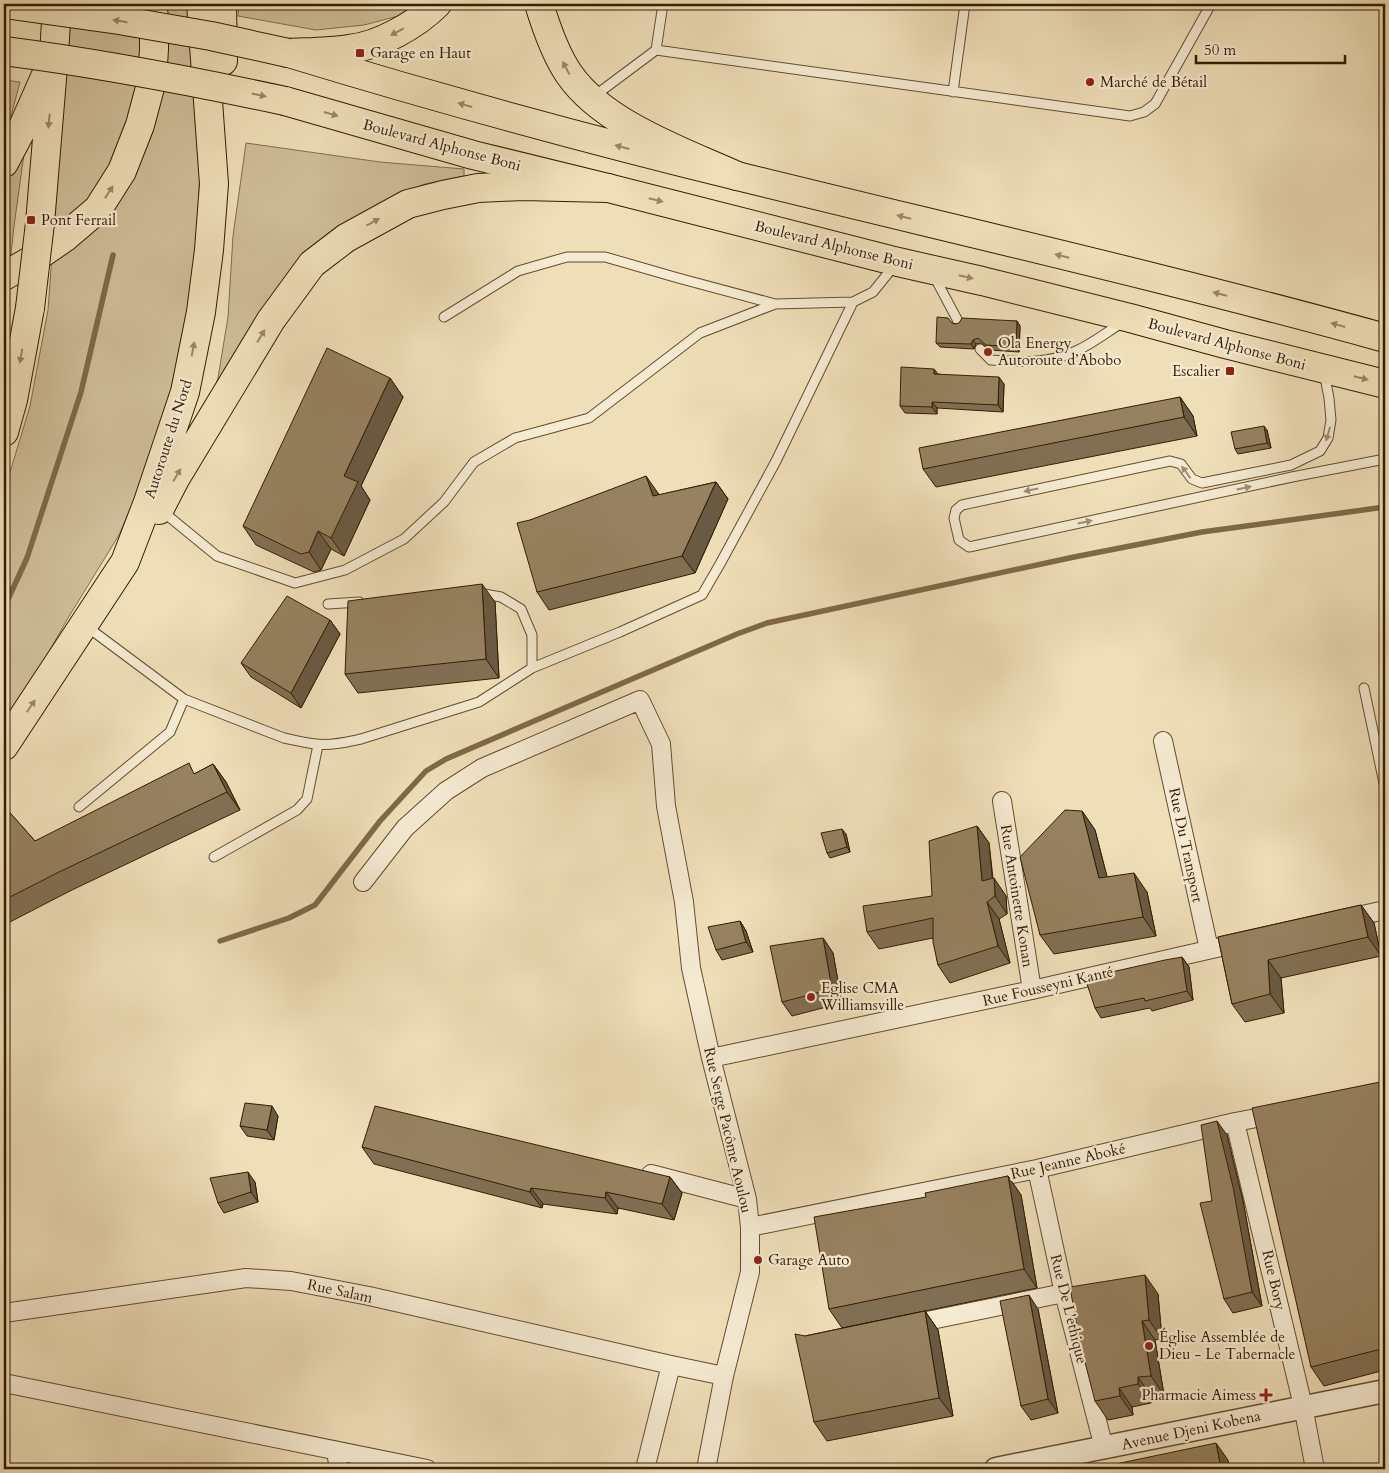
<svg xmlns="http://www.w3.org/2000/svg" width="1389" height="1473" viewBox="0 0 1389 1473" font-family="Cardo,serif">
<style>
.green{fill:#cfbe9a;stroke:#826d4d}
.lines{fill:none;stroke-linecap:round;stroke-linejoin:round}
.stream{stroke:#7f6949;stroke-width:5.5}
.service-casing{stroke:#644d2e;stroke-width:11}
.minor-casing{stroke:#644d2e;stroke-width:20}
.tertiary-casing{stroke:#644d2e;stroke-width:25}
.primary-casing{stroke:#351c00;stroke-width:30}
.motorway-casing{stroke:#351c00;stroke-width:30}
.service{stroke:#f5ead2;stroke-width:9}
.minor{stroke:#f5ead2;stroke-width:18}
.tertiary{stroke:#f5ead2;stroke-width:22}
.primary{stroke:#efdfb9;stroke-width:28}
.motorway{stroke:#efdfb9;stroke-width:28}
.primary-bridge-casing{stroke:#351c00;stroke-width:30;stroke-linecap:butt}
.motorway-bridge-casing{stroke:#351c00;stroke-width:30;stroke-linecap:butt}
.primary-bridge{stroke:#efdfb9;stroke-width:28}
.motorway-bridge{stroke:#efdfb9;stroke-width:28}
.wall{fill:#816f53;stroke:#351c00}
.shaded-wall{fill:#695a43;stroke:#351c00}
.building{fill:#968160;stroke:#351c00}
.oneway{fill:#9b8766}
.oneway2{fill:#9f8d74}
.poi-dot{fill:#8f2418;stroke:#f5ead2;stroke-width:2}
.labels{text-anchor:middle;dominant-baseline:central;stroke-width:4.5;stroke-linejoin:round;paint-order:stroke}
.poi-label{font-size:15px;fill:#351c00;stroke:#f5ead2;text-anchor:start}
.street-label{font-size:15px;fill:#351c00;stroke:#f5ead2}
</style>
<rect width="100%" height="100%" fill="#efdfb9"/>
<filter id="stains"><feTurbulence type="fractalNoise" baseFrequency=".004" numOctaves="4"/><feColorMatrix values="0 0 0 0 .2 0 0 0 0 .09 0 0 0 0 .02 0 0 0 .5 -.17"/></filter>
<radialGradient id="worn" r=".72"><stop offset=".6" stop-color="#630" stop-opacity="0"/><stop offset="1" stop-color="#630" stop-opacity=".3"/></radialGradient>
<path class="green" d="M70,4H188L200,159L198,232L189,310L176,388L152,459L119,535L68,618L22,699L4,726V492L30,406L48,310Z
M239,4H421L402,15L364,25L316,30L238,16Z
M4,80L20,82L11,116L27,132L14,226L4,318Z
M246,143L380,162L464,169V176L425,184L396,195L365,212L201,431L218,378L228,317L233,236Z"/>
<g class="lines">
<path class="stream" d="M4,608L27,558L81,392L113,255
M220,941L289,918L315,905L380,821L426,771L446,759L737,634L767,623L1074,557L1202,532L1385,507"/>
<defs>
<path id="service" d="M656,50L663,4
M953,92L965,4
M593,97L656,50L1130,116L1144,112L1155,104L1211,4
M934,276L959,323
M444,317L518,271L567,257H605L678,278L775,304
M980,349L991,360C1019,362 1049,364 1076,351C1092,344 1107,332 1123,322
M1324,372L1329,398L1331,420L1328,438L1320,451L1291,465L1202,483L1192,479L1181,464L1170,461L962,505L956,510L954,518L959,540L969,547L1292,477L1385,459
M162,511L217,556L295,583L345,570L404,539L444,502L474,462L515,438L589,418L700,333L775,304L853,302L873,292L894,266
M479,593L501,597L521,609L532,635V668
M328,604L359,602
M86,626L184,699L284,738C294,740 305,743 316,744C331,746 347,742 361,739L479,702L532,668L620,632L702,595L720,564L776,461L853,302
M1364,688L1385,788
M79,807L170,732L184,699
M214,857L297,810L307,799L318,745"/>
<path id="minor" d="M1163,741L1209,949
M1002,801L1032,990
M363,882L405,828L446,791L482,768L640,700L661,744L666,806L684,902L691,968L711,1058L747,1199L750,1227V1272L724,1376L706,1469
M1344,919L1385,910
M711,1058L1032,990L1243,942
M1235,1122L1303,1406L1315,1469
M1037,1169L1064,1293L1104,1448
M651,1174L747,1199
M750,1227L1037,1169L1235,1122L1278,1114
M4,1313L246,1278L291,1281L369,1296L671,1365L724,1376
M907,1325L1064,1293
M4,1383L427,1469
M336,1452L339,1469
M645,1469L671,1365"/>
<path id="tertiary" d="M996,1469L1385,1391"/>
<path id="primary" d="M292,54C440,99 590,140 741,177C956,230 1172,279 1385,338
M285,101L473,155L608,188L898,262L982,281L1130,318L1225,344L1385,384"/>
<path id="motorway" d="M222,4L223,61
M539,4C546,27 555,54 569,74C603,124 684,152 737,176
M288,53C308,52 329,52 349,49C379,46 416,25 437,4
M4,163L22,129L45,77
M40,223L54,55L57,4
M4,276L32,260L64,238L98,209L122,171L140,125L152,80L154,49V17L152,4
M4,432L13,400L30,308
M159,510L175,479L271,320L312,264L346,238L408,204L443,195L478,188L522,186L608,188
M4,746L125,562L148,502L185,392L201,312L209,250L214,184L201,4"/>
</defs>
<use href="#service" class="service-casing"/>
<use href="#minor" class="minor-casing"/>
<use href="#tertiary" class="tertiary-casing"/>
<use href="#primary" class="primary-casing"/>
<use href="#motorway" class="motorway-casing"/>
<use href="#service" class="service"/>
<use href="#minor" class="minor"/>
<use href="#tertiary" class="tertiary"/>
<use href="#primary" class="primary"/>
<use href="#motorway" class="motorway"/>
<defs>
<path id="primary-bridge" d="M4,4L119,20L211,36L288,53
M4,51C98,63 192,81 285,101"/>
<path id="motorway-bridge" d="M30,308L40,223"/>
</defs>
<use href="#primary-bridge" class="primary-bridge-casing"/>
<use href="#motorway-bridge" class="motorway-bridge-casing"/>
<use href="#primary-bridge" class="primary-bridge"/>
<use href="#motorway-bridge" class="motorway-bridge"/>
</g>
<path class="wall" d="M1017,321L1020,326L1019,352L990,350L981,343L976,344L974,349L940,347L936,343L952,323L955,324Z
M938,374L1004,384L1003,412L937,408V414L905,413L900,406Z
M390,378L403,397L361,486L370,500L344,556L331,549L321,570L314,572L256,545L243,526Z
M1180,397L1193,416L1197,436L936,487L923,469Z
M1267,430L1271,448L1238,454L1235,449Z
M716,482L728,499L695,573L549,610L537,592L530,520L658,493L659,495Z
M495,602L499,678L358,693L345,674Z
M330,620L340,634L301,708L251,677L241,663Z
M213,764L226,782L240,810L72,890L4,925V806L35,841L196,773Z
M1082,811L1095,830L1107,877L1147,892L1156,936L1054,954L1040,935Z
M977,826L989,843L993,878L1006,896L1007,914L999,919L1010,963L950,983L938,965L933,938L879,949L867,932L932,896Z
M846,834L850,852L830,858L827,853Z
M1361,905L1374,923L1381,956L1281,978L1284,1013L1245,1022L1232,1004L1218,937Z
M740,921L746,931L753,952L722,960L716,950Z
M823,938L833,953L842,1003L792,1016L782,1002Z
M1182,957L1189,967L1193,1000L1152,1011L1150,1008L1101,1018L1095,1008Z
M1385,1081V1370L1324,1386L1311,1367Z
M278,1116L274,1140L247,1136L240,1126Z
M1227,1135L1243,1201L1262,1306L1233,1313L1224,1299L1212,1201Z
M362,1147L670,1177L682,1193L674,1220L618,1208L617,1214L543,1204L542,1208L374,1164Z
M1008,1176L1021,1195L1037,1288L842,1328L829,1309L926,1197Z
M255,1182L258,1202L224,1213L218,1203Z
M1158,1294L1162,1339L1155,1340L1164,1395L1151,1396V1403L1132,1407L1133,1415L1108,1420L1095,1401Z
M1038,1309L1058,1413L1031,1420L1021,1406Z
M925,1311L938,1330L953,1416L827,1441L814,1422L805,1336Z"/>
<path class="shaded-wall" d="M1017,321L1020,326L1019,352L1016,347Z
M973,340L976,344L974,349L971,344Z
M934,369L939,375L934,374Z
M999,377L1004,384L1003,412L998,405Z
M390,378L403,397L361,486L370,500L344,556L331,538L344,476Z
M1180,397L1193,416L1197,436L1184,417Z
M932,402L937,408V414L932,407Z
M1264,426L1267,430L1271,448L1267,443Z
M646,476L658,493L665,514L653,496Z
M716,482L728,499L695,573L682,556Z
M318,531L331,549L321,570L309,552Z
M482,584L495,602L499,678L486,659Z
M330,620L340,634L301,708L291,693Z
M213,764L226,782L240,810L227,792Z
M1082,811L1095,830L1112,896L1099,878Z
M977,826L989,843L994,897L982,881Z
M842,829L846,834L850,852L847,847Z
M1134,873L1147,892L1156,936L1143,917Z
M994,878L1006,896L1007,914L995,896Z
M987,902L999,919L1010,963L998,946Z
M1361,905L1374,923L1381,956L1368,937Z
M740,921L746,931L753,952L746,942Z
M823,938L833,953L842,1003L832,989Z
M1182,957L1189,967L1193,1000L1187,991Z
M1268,960L1281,978L1284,1013L1270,994Z
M272,1106L278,1116L274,1140L267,1130Z
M1217,1121L1227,1135L1243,1201L1262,1306L1252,1292Z
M248,1172L255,1182L258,1202L251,1192Z
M1008,1176L1021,1195L1037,1288L1024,1269Z
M670,1177L682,1193L674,1220L662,1204Z
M531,1188L543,1204L542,1208L530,1192Z
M606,1192L618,1208L617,1214L605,1198Z
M1145,1275L1158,1294L1162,1339L1149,1320Z
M1029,1295L1038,1309L1058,1413L1048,1399Z
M925,1311L938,1330L953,1416L939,1398Z
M1142,1321L1155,1340L1164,1395L1151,1376Z
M1138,1377L1151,1396V1403L1138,1384Z
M1119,1388L1132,1407L1133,1415L1120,1396Z
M1216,1443L1228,1460L1230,1469H1221Z"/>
<path class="building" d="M937,317L948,318L952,323L955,324L959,323L962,318L1017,321L1016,347L986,345L978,338L973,340L971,344L936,343Z
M327,348L390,378L344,476L358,482L331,538L318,531L309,552L301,554L243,526Z
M901,367L934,369V374L999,377L998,405L932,402V407L900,406Z
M1180,397L1184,417L923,469L919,448Z
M1264,426L1267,443L1235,449L1231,432Z
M646,476L653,496L716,482L682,556L537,592L517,523L530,520Z
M482,584L486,659L345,674L348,601Z
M287,596L330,620L291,693L241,663Z
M189,763L194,774L213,764L227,792L59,872L4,900V806L35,841Z
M1065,810L1082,811L1099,878L1134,873L1143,917L1040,935L1020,857Z
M977,826L982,881L994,878L995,896L987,902L998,946L938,965L933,942V918L867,932L863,906L932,896L929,841Z
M842,829L847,847L827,853L821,833Z
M1361,905L1368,937L1268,960L1270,994L1232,1004L1218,937Z
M740,921L746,942L716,950L708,927Z
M823,938L832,989L782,1002L770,946Z
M1182,957L1187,991L1145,1001L1144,998L1095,1008L1085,978L1165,960Z
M1385,1081V1348L1311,1367L1252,1108Z
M245,1103L272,1106L267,1130L240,1126Z
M375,1106L670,1177L662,1204L606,1192L605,1198L531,1188L530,1192L362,1147Z
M1217,1121L1233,1187L1252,1292L1224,1299L1200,1203L1212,1201L1201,1125Z
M248,1172L251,1192L218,1203L210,1178Z
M1008,1176L1024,1269L829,1309L814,1217L926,1197L925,1193Z
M1145,1275L1149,1320L1142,1321L1151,1376L1138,1377V1384L1119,1388L1120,1396L1095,1401L1079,1339L1070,1287Z
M1029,1295L1048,1399L1021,1406L1000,1301Z
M925,1311L939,1398L814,1422L795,1334L805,1336Z
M1216,1443L1221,1469H1092Z"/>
<defs><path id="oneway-solid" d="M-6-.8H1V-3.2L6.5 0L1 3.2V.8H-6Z" transform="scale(1.25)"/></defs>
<g class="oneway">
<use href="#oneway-solid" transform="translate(120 21) rotate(-171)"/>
<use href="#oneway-solid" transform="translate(397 32) rotate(152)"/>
<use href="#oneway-solid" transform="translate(566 68) rotate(-118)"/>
<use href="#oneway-solid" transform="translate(259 95) rotate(12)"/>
<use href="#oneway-solid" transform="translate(465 105) rotate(-164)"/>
<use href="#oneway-solid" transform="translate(331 114) rotate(16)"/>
<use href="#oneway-solid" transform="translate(49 121) rotate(95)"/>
<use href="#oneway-solid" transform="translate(622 147) rotate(-165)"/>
<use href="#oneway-solid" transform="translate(109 192) rotate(-57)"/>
<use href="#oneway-solid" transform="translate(656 200) rotate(14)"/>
<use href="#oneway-solid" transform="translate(904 217) rotate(-166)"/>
<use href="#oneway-solid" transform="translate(373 222) rotate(-29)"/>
<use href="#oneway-solid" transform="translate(1062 256) rotate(-166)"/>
<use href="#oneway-solid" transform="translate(966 277) rotate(13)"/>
<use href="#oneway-solid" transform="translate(1220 294) rotate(-166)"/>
<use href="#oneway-solid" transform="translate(1338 325) rotate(-164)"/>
<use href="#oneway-solid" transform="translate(261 336) rotate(-59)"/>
<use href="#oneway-solid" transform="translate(193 349) rotate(-79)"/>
<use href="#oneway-solid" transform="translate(21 356) rotate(100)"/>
<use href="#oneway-solid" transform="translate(1361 378) rotate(14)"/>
<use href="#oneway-solid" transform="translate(177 475) rotate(-60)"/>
<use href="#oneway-solid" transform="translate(31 706) rotate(-56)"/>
</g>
<g class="oneway2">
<use href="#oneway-solid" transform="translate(1328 434) rotate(106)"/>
<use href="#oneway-solid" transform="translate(1186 472) rotate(-126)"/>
<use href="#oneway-solid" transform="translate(1244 488) rotate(-12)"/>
<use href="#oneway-solid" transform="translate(1031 490) rotate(168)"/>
<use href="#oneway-solid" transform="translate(1085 522) rotate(-12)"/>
</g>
<g class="poi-dot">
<rect x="355" y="48" width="10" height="10" rx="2.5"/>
<circle cx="1090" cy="82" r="5"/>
<rect x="26" y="215" width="10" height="10" rx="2.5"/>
<circle cx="988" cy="352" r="5"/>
<rect x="1225" y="366" width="10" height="10" rx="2.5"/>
<circle cx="811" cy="997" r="5"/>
<circle cx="758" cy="1260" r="5"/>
<circle cx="1149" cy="1346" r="5"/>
<path d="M1263.5 1387.5h5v5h5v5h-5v5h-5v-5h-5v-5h5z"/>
</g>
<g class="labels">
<g class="poi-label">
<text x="370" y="53">Garage en Haut</text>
<text x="1100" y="82">Marché de Bétail</text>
<text x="41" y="220">Pont Ferrail</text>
<text x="998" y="343">Ola Energy<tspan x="998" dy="17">Autoroute d’Abobo</tspan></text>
<text x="1220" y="371" text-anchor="end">Escalier</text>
<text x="821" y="988">Eglise CMA<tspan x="821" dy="17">Williamsville</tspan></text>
<text x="768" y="1260">Garage Auto</text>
<text x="1159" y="1337">Église Assemblée de<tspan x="1159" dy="17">Dieu - Le Tabernacle</tspan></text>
<text x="1256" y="1395" text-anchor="end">Pharmacie Aimess</text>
</g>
<g class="street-label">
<text transform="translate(442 145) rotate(15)">Boulevard Alphonse Boni</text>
<text transform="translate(834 245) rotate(14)">Boulevard Alphonse Boni</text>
<text transform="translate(1227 344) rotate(15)">Boulevard Alphonse Boni</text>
<text transform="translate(168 439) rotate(-72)">Autoroute du Nord</text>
<text transform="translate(1186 845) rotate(78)">Rue Du Transport</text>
<text transform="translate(1017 896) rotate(81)">Rue Antoinette Konan</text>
<text transform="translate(1048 986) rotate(-13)">Rue Fousseyni Kanté</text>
<text transform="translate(728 1130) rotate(77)">Rue Serge Pacôme Aoulou</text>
<text transform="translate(1068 1161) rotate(-13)">Rue Jeanne Aboké</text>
<text transform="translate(1274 1280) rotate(77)">Rue Bory</text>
<text transform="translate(340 1291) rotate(12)">Rue Salam</text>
<text transform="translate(1069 1309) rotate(76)">Rue De L'ethique</text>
<text transform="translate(1191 1430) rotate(-12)">Avenue Djeni Kobena</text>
</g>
</g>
<rect width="1389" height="1473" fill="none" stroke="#efdfb9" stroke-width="20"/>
<rect x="5" y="5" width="1379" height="1463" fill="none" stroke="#351c00" stroke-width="2.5"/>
<rect x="10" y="10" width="1369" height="1453" fill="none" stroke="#351c00"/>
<path d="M1196 55v8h149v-8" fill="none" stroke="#351c00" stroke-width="2.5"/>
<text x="1204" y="55" font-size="15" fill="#351c00" stroke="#f5ead2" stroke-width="4" paint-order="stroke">50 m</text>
<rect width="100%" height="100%" filter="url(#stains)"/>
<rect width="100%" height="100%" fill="url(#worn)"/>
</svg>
